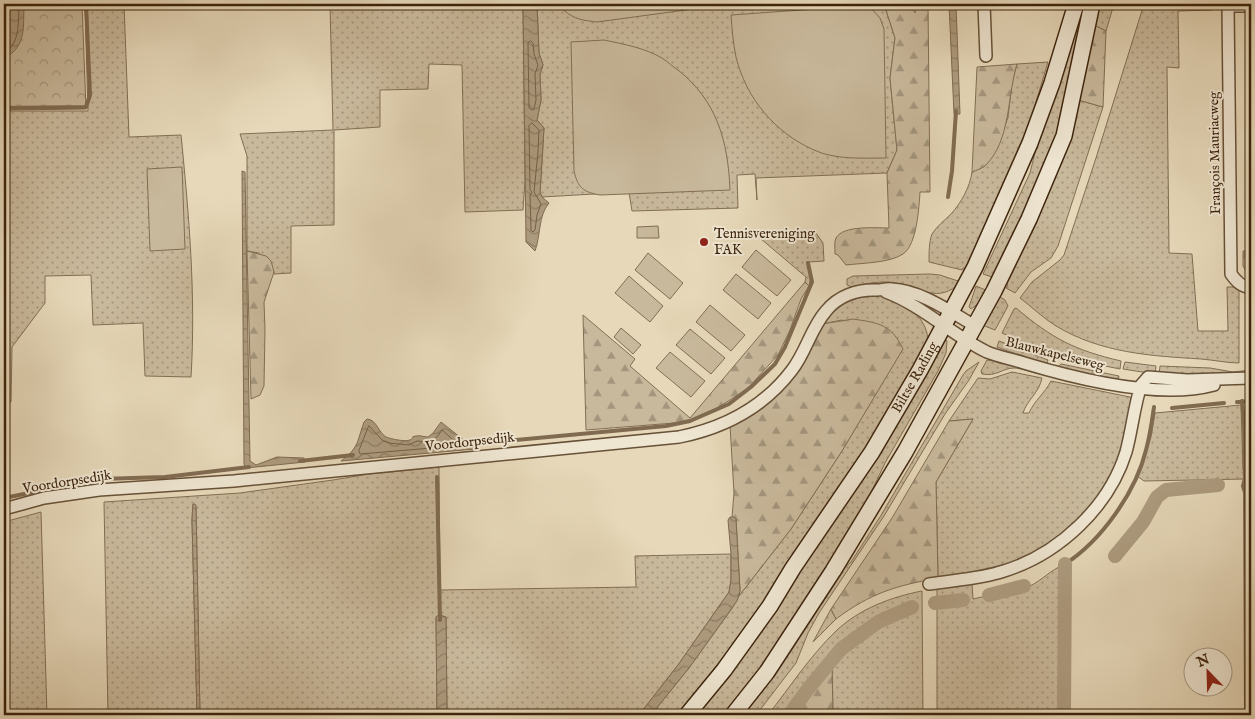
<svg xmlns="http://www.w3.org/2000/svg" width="1255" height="719" viewBox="0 0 1255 719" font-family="'IM FELL English',serif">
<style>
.grass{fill:url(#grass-dots);stroke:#836e54}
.forest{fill:url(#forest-firs);stroke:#836e54}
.park{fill:url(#park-crowns);stroke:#836e54}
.pitch{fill:#c9b99c;stroke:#836e54}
.water{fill:url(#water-waves);stroke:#806b51}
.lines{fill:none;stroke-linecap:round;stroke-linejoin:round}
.shore{stroke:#756046;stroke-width:1}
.stream{stroke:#806b51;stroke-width:4}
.canal{stroke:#ad9b7f;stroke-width:14}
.street-casing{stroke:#675138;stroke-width:14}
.secondary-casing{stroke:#3d240d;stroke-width:18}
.street{stroke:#efe6d2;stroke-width:11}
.secondary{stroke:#efe6d2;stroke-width:15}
.poi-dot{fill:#8f2418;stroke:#efe6d2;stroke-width:2}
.labels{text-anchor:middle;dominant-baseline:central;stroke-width:4;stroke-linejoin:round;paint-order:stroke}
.street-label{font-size:14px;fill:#3d240d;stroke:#efe6d2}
.poi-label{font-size:14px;fill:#3d240d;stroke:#efe6d2;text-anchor:start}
</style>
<defs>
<pattern id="grass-dots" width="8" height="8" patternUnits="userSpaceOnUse" patternTransform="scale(1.25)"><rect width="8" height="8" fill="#c9b99c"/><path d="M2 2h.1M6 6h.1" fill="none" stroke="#a4967e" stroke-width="1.8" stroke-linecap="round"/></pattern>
<pattern id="forest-firs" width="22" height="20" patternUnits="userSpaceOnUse" patternTransform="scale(1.25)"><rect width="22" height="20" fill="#c9b99c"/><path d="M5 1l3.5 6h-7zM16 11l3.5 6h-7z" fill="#a4967e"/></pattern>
<pattern id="park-crowns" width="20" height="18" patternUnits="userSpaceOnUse" patternTransform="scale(1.25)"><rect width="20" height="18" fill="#c9b99c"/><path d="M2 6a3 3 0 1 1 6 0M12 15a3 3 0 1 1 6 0" fill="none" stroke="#a4967e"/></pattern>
<pattern id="water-waves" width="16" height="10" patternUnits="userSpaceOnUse" patternTransform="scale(1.25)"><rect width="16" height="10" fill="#ad9b7f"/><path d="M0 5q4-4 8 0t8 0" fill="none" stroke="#8e7e66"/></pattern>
</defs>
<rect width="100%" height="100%" fill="#e6d8b9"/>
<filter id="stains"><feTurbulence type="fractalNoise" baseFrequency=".004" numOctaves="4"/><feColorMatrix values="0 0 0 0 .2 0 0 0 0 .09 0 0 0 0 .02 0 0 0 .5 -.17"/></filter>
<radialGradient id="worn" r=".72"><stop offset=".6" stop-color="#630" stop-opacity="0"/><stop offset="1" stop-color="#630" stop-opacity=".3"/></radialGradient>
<path class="grass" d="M85,4H124L129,137L181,135C189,215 196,296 191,377L145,376L143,323L93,325L91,275L45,276V303L12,347L11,402H4V111H88Z
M330,4H523L525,181L523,210L465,212L462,65L429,64L428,89L380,90V127L334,130V225L291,226V273L274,274V272L259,253L247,251V156L240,134L333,130Z
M537,4H884L895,38L890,78L897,150L887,173L756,178L757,200L755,174L737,175L738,208L632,211L629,192L542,197L540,193L544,128L537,120L541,100L540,74L543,65L539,53Z
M1081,4H1087L1060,132L995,278L983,274L1030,173L1040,132Z
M1098,4H1114L1106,31L1094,25Z
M1144,4H1214L1212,10L1178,11L1179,68L1167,67L1169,253L1192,254L1198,331H1228L1227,287H1239V363C1227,363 1214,360 1201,359C1151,356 1101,353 1056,326C1043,318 1032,307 1020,298L1032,282L1060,260L1064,255L1096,158Z
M1048,62L1022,149L967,269L963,268L962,270L929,262C929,253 929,242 932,234C937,226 944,221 951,214C961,203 970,187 972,172L985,166L1002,135L1008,117L1012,82L1017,64Z
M1078,100L1103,107L1058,246L1051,258L1031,272L1015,293L1006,288L1008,285L1003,282Z
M756,231L759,233L810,231L816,233L823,243L824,261L808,262L811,276L809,286L805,282L806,277L754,233Z
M930,274L940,275L961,282C938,305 920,287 895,283C881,280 865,284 852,287L847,285V279L853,276Z
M976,286L988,291L982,301L971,309L969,307Z
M883,295C905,303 928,317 928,342L887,419L750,622L684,708L678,715H651L689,668L733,607L739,596L791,529L842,451L902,349L842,320L822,324C840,302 855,296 883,295Z
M997,295L1005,300L1008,306L995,330L982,325Z
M1016,308C1053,339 1074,350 1121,361L1120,369L1065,358L1022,342L1002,333L1014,309Z
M945,339L947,341L946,353L938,371L885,463L859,518L796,620L727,715H697L713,696L770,619L801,564Z
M999,341L1048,360L1046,365L997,347Z
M987,360L998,361L1042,374C1034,374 1023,368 1014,368C1002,368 997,377 982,374L981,371Z
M979,362L969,380L945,414L884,516L819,613L808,633L796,663L756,715H739L835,576L851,562L880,517L963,375L966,371Z
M1125,362L1156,366L1155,374L1123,369Z
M1061,364L1119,376L1118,381L1057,368Z
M1160,366L1210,368L1233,372L1251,370V373L1199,377L1159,375Z
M1012,372L1042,378C1039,393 1027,400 1023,413H1029C1034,401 1045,393 1051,381L1130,397L1132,402C1127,426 1123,451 1113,472C1097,508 1055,545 1020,560C994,571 965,575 938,578L936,482L973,419L949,421L978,378L990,379Z
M1241,405L1243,470H1251V715H1247L1244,479L1144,481L1137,476L1151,437L1155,413Z
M439,467L440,590L636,587L635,556L731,554V580L729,592L678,665L639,715H447L446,617L439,615L436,617L437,715H200L196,506L193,504L192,520L197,715H108L104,502L240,493L333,480L369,474Z
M41,512L47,715H4V522Z
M1063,565L1064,715H937V589L972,584L973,599C992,594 1011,594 1030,586C1042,580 1051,570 1063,565Z
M922,591L923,715H833L832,667L796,715H768C790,687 810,656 836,631C859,609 891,597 922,591Z
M831,609L836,619L813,642Z"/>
<path class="forest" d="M884,4H910L915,13L916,4H928L930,192H920C919,207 917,245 903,254C890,263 862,263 846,265L838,255L835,254C835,248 834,242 836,238C843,225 876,228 889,228L887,173L897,150L890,78L895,38Z
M1094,25L1106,31L1103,107L1078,100Z
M1017,64C1007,97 1011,139 986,165C982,169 976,170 972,172L977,67Z
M247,251L266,256L271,261L274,272L264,302L265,329L264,386L260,395L251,399Z
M1243,251H1251V274L1247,273L1243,266Z
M805,282L809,286L801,299L790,330L778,355L748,388L730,400L710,412L692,420L674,423L586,430L583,315L635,359L630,366L690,418Z
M853,319C879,323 891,324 903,349L842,451L791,529L739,596L740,591L736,519L732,517L734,493L730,425L752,412L822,324Z
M973,419L936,482L938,578C895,586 871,593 836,619L831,609L892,518L949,421Z
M832,666L833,715H796Z"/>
<path class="park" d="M4,4H82L86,109L4,110Z"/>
<path class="pitch" d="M558,4H730L597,22C579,20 570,18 558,4Z
M858,6H869L880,18L884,29L886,158C863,158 835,160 814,150C775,133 746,98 736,57C733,43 732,29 731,15Z
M604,40C623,44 645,48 662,58C668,62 673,67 678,70C717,101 728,141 730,190L600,195C583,192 578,188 574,171L571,42Z
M182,167L185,249L150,251L147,169Z
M658,226L659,238H637V227Z
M756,250L791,280L777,296L742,267Z
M648,253L683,283L670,299L635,270Z
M736,274L771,303L758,319L723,290Z
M629,276L663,306L650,322L615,293Z
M710,305L745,335L731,351L696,322Z
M621,328L641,345L633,354L614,337Z
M690,329L725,358L711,374L676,345Z
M670,352L705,381L691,397L656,368Z"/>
<path class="water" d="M4,4H24C23,26 27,47 4,58Z
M523,4H537L539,53L543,65L540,74L541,100L537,120L544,128L540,193L543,198L549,203C538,216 541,235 535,251L526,242Z
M949,4H956L960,114H954Z
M242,171L245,172L250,461L256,465L277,457L304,458L305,462L246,468L244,464Z
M367,419C377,420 378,432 386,437C391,439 405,442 410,440C416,437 409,437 416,436C420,435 424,437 428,437L433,433L441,422L475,449L341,461C359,448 357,441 364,422Z
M193,504H195L196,506L200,715H197L192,520Z
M730,517H734L736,519L740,591L737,601L689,668L651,715H639L678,665L729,592L731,580V554L728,520Z
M439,615L446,617L447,715H437L436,617Z"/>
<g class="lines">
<path class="shore" d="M531,41L533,43L534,54L538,65L535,74L536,100L534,109L532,110L529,108L528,43Z
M4,53C21,44 18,20 19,4
M532,123L539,130L538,152L534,192L541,204L537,215L535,230L533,232L531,230L530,195L532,192L530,190L529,126Z
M369,426L382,440L389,443L409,445L417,441L429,442L437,437L442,430L458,444L456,446L360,454L359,451Z"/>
<path class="stream" d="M4,108L86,107L90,95L86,4
M948,197L952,171L956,111
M1242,401L1244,422L1245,478L1243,486L1245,493L1246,715
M1237,402L1251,401
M1172,408L1224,403
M464,445L666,426L690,421L729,404L751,387L775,364L785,347L812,282L808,263
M300,461L353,455
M437,477L440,620
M4,498L100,479L165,477L249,467
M1065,564C1101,541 1136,492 1146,450C1150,436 1152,421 1154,407"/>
<path class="canal" d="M1115,556L1143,522L1157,497L1166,490L1218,485
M989,595L1024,586
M935,603L963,600
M789,715L808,689L841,649L878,622L912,607
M1064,715L1065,564"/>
<defs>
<path id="street" d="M984,4L986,56
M1251,6H1228L1231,274C1236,281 1242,288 1251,287
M886,292C923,306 952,335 987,352C999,357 1012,359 1024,363C1077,379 1159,400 1214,385
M4,509L44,498L99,490L234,481L679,437C724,428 764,407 792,370C806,352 811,328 826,311C838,296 857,289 877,290C882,290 887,288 892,289C920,290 951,312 975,326
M929,584C954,580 980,579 1004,571C1059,554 1109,507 1126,452C1132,430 1134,407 1141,385L1148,377L1187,380L1251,378"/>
<g id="secondary">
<path id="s1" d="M687,715L724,670L770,606L793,568L872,452L920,370L975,267L1030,143L1052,83L1076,4"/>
<path d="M733,715L767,672L833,571L905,452L994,291L1029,219L1064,136L1092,4"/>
</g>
</defs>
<use href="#street" class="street-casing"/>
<use href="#secondary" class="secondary-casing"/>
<use href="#street" class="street"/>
<use href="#secondary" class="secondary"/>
</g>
<circle class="poi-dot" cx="704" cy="242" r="5"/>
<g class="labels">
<g class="street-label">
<text transform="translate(1215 153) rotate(-91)">François Mauriacweg</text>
<text transform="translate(1055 354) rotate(14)">Blauwkapelseweg</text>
<text stroke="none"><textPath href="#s1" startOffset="408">Biltse Rading</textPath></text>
<text transform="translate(470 442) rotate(-6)">Voordorpsedijk</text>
<text transform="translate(67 482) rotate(-9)">Voordorpsedijk</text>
</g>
<g class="poi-label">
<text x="714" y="234">Tennisvereniging<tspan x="714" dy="16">FAK</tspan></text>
</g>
</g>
<rect width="1255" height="719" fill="none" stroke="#e6d8b9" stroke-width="20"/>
<rect x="5" y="5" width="1245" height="709" fill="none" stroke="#3d240d" stroke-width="2.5"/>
<rect x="10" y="10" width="1235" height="699" fill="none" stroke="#3d240d"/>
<g transform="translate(1208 672) rotate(337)"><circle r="24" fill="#efe6d2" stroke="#a89883"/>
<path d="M0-4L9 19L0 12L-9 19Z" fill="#8f2418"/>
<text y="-8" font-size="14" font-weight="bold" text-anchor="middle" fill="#3d240d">N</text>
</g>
<rect width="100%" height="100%" filter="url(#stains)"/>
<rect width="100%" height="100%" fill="url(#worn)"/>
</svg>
